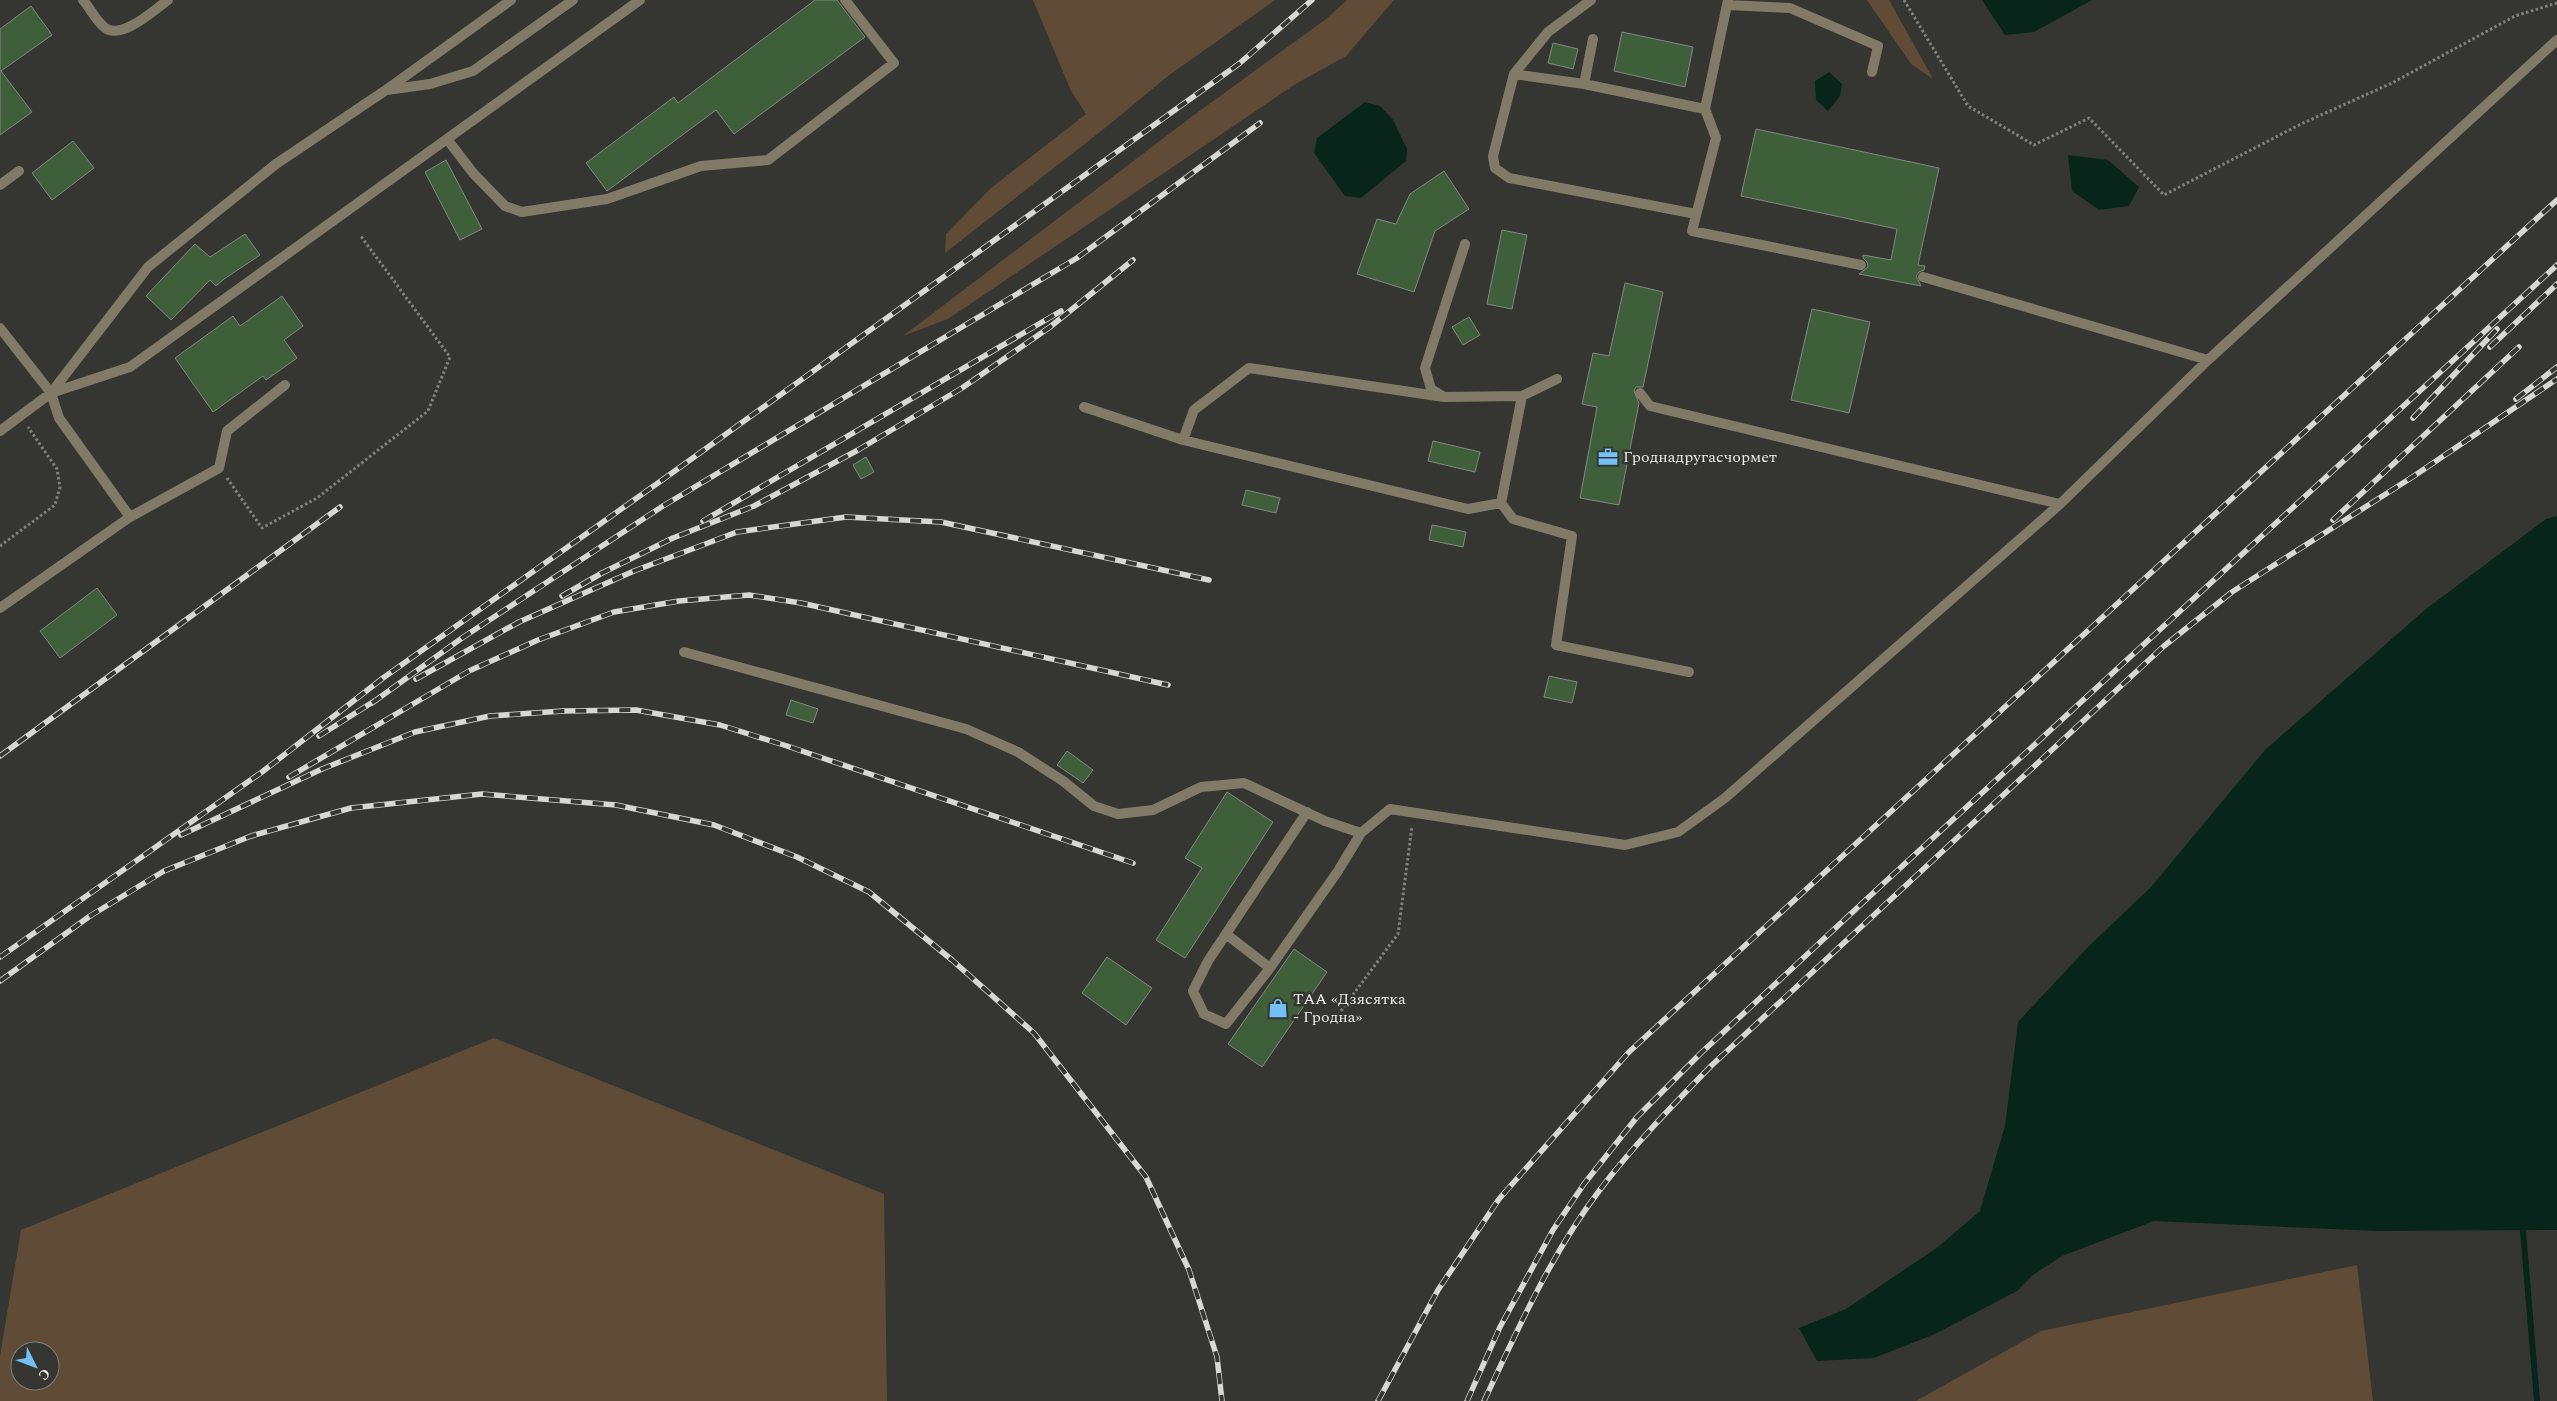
<svg xmlns="http://www.w3.org/2000/svg" width="2557" height="1401" viewBox="0 0 2557 1401" font-family="Spectral,serif">
<style>
.green{fill:#604b36;fill-rule:evenodd}
.water{fill:#07251b}
.lines{fill:none;stroke-linecap:round;stroke-linejoin:round}
.stream{stroke:#07251b;stroke-width:6}
.building{fill:#3f5f3a;stroke:#838882}
.path{stroke:#81827e;stroke-width:3;stroke-dasharray:2.5 2.5;stroke-linecap:butt}
.lane{stroke:#817a66;stroke-width:10}
.rail-casing{stroke:#d7d8d4;stroke-width:5.5}
.rail{stroke:#353631;stroke-width:4;stroke-dasharray:11;stroke-linecap:butt}
.labels{text-anchor:middle;dominant-baseline:central;stroke-width:5;stroke-linejoin:round;paint-order:stroke}
.poi-label{font-size:16px;fill:#ebece9;stroke:#353631;text-anchor:start}
</style>
<rect width="100%" height="100%" fill="#353631"/>
<path class="green" d="M1033,0H1275L1168,76L1105,128L945,253L946,234L991,188L1086,114L1071,91Z
M1347,0H1394L1346,56L1294,85L948,319L903,336L1190,118L1326,19Z
M1867,0H1889L1933,79L1911,64Z
M494,1038L884,1194L887,1401H0V1356L21,1230ZM20,1351H50V1381H20Z
M2357,1265L2373,1401H1916L2041,1331Z"/>
<path class="water" d="M1982,0H2092L2034,32L2005,35Z
M1829,72L1842,84L1840,96L1828,111L1816,100L1815,81Z
M1365,102L1380,106L1393,120L1407,149L1406,161L1361,198L1345,196L1314,153L1317,138Z
M2068,155L2108,160L2139,187L2129,206L2099,210L2072,191Z
M2557,516V1230L2377,1231L2154,1221L2062,1256L2033,1275L2017,1291L1935,1334L1874,1358L1817,1361L1799,1328L1846,1309L1938,1247L1980,1211L2005,1126L2018,1022L2088,947L2151,887L2265,750L2426,609L2546,519Z"/>
<g class="lines">
<path class="stream" d="M2523,1231L2537,1401"/>
</g>
<path class="building" d="M815,0H837L865,37L734,134L716,110L607,191L586,163L674,97L678,103Z
M31,6L52,35L1,71L32,112L0,135V29Z
M1622,32L1693,47L1685,87L1614,71Z
M1553,43L1578,49L1573,69L1548,63Z
M1756,129L1939,168L1918,265L1925,266L1924,270L1919,272L1916,276L1921,286L1859,274L1868,267L1867,262L1863,258V255L1891,260L1897,229L1741,196Z
M73,141L94,168L52,200L32,173Z
M446,160L482,229L460,240L425,172Z
M1444,171L1469,209L1435,231L1414,292L1357,274L1377,219L1396,224L1410,194Z
M1502,230L1527,235L1512,309L1487,304Z
M245,234L260,255L224,279L216,286L210,280L171,320L146,296L195,244L210,257Z
M1625,283L1663,292L1643,387H1636L1634,391L1639,403L1619,505L1580,498L1597,407L1582,404L1593,353L1609,356Z
M282,296L303,326L284,340L297,358L266,380L263,376L213,412L175,358L233,316L240,326Z
M1812,309L1870,322L1849,413L1791,400Z
M1469,317L1480,335L1463,345L1452,327Z
M1433,441L1480,452L1475,472L1428,461Z
M866,457L874,472L861,479L853,465Z
M1246,490L1280,498L1276,513L1242,505Z
M1432,525L1466,532L1463,547L1429,540Z
M97,588L117,615L60,658L40,631Z
M1549,676L1577,682L1572,703L1544,697Z
M791,700L818,709L813,723L786,715Z
M1067,751L1093,770L1083,783L1057,765Z
M1227,792L1273,822L1185,958L1156,940L1202,868L1185,858Z
M1294,949L1327,972L1262,1067L1228,1044Z
M1107,957L1152,988L1126,1025L1082,993Z"/>
<g class="lines">
<path class="path" d="M1904,0L1968,106L2034,145L2089,118L2164,195L2301,124L2392,83L2515,16L2557,3
M227,478L262,528L317,498L428,411L450,357L360,235
M0,546L55,505L60,487L57,469L28,427
M1335,1019L1398,934L1412,826"/>
<path class="lane" d="M83,0C90,8 95,19 103,26C119,43 154,10 168,0
M1728,0L1705,109L1716,138L1692,231L1861,265
M1727,5L1790,8L1878,46L1872,72
M1514,74L1548,32L1591,0
M1584,84L1593,39
M387,90L430,84L473,71L573,0
M447,139L473,173L505,206L522,212L607,199L701,166L768,160L894,63L845,0
M0,185L19,171
M1696,214L1509,178L1495,168L1493,156L1514,74L1584,84L1705,109
M1465,244L1425,368L1431,389L1444,397L1522,396L1557,379
M1923,277L2208,360
M0,328L51,393L130,367L640,0
M51,393L59,418L130,517L219,468L227,431L285,385
M1640,393L1650,406L2060,504
M1522,396L1501,503L1513,519L1572,536L1556,645L1689,672
M1444,397L1249,368L1194,410L1183,440L1468,509L1501,503
M1084,407L1183,440
M0,431L51,393L148,267L276,164L386,90L511,0
M0,608L130,517
M684,652L966,729L1018,752L1063,781L1094,806L1118,814L1153,810L1201,787L1244,783L1325,821L1361,833
M1307,812L1208,961L1193,991L1204,1014L1226,1024L1270,968L1338,871L1361,833L1390,809L1625,845L1678,832L1725,798L2060,504L2208,360L2557,40
M1226,934L1270,968"/>
<defs>
<path id="rail" d="M2490,347L2557,284
M2516,399L2557,367
M2413,418L2497,329
M2333,520L2519,347
M703,521L1061,311
M562,596L602,573L673,538L754,506L858,450L962,388L1050,327L1133,260
M416,679L519,622L634,571L737,532L846,517L941,522L1209,580
M372,703L462,638L663,506L1077,258L1260,123
M319,736L376,700
M0,756L340,507
M289,777L469,671L538,640L614,612L679,601L749,595L801,603L1168,685
M181,835L322,769L415,732L490,716L563,711L636,710L720,725L787,746L1133,863
M0,957L262,772L383,678L672,473L1240,63L1312,0
M0,981L90,916L164,871L251,836L351,808L482,794L616,805L714,825L797,857L869,892L952,960L1034,1033L1146,1177L1189,1270L1217,1357L1222,1401
M1378,1401L1438,1290L1499,1199L1629,1052L2557,200
M1467,1401L1500,1327L1553,1230L1584,1184L1637,1117L1701,1053L1885,882L2557,265
M1484,1401C1518,1329 1551,1254 1599,1191C1633,1146 1672,1106 1711,1066L2164,646L2232,592L2414,476L2557,379"/>
</defs>
<use href="#rail" class="rail-casing"/>
<use href="#rail" class="rail"/>
</g>
<defs>
<symbol id="office-bare" viewBox="-9 -9 18 18"><path d="M-6-3h4V-5.5h4V-3h4V5H-6ZM-1-4.5V-3h2v-1.5ZM-6 0V1H6V0Z" fill="#74c0f6" stroke="#353631" stroke-width="2.5" paint-order="stroke"/></symbol>
<symbol id="shop-bare" viewBox="-9 -9 18 18"><path d="M-5-2.5h2.3a2.7 3.5 0 0 1 5.4 0H5L5.5 6h-11ZM-1.5-2.5h3a1.5 2.3 0 0 0-3 0Z" fill="#74c0f6" stroke="#353631" stroke-width="2.5" paint-order="stroke"/></symbol>
</defs>
<g fill-rule="evenodd">
<use href="#office-bare" x="1594" y="443" width="28" height="28"/>
<use href="#shop-bare" x="1264" y="994" width="28" height="28"/>
</g>
<g class="labels">
<g class="poi-label">
<text x="1623" y="457">Гроднадругасчормет</text>
<text x="1293" y="999">ТАА «Дзясятка<tspan x="1293" dy="18">- Гродна»</tspan></text>
</g>
</g>
<g transform="translate(35 1366) rotate(132)"><circle r="24" fill="#353631" stroke="#7e7f7b"/>
<path d="M0-4L9 19L0 12L-9 19Z" fill="#74c0f6"/>
<text y="-8" font-size="14" font-weight="bold" text-anchor="middle" fill="#ebece9">С</text>
</g>
</svg>
